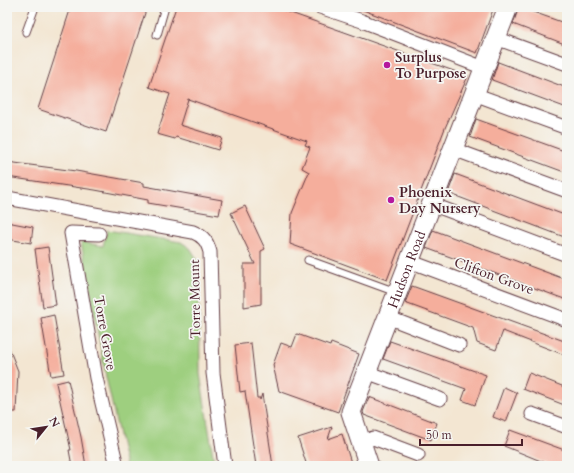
<svg xmlns="http://www.w3.org/2000/svg" width="574" height="473" viewBox="0 0 574 473" font-family="Cardo,serif">
<style>
.green{fill:#9ecf7f;stroke:#747755}
.building{fill:#f5ae9c}
.lines{fill:none;stroke-linecap:round;stroke-linejoin:round}
.lane-casing{stroke:#633d44;stroke-width:9}
.street-casing{stroke:#633d44;stroke-width:15}
.secondary-casing{stroke:#633d44;stroke-width:21}
.lane{stroke:#fff;stroke-width:7}
.street{stroke:#fff;stroke-width:13}
.secondary{stroke:#fff;stroke-width:19}
.poi-dot{fill:#b5179e;stroke:#f6f6f2;stroke-width:1.5}
.labels{text-anchor:middle;dominant-baseline:central;stroke-width:3.5;stroke-linejoin:round;paint-order:stroke}
.poi-label{font-size:14px;font-weight:bold;fill:#4a1f2b;stroke:#f6f6f2;text-anchor:start}
.street-label{font-size:14px;fill:#4a1f2b;stroke:#f6f6f2}
</style>
<rect width="100%" height="100%" fill="#f6f6f2"/>
<filter id="ink" filterUnits="userSpaceOnUse"><feTurbulence type="fractalNoise" baseFrequency=".025" numOctaves="2"/><feDisplacementMap in="SourceGraphic" scale="8" xChannelSelector="R" yChannelSelector="G"/><feConvolveMatrix kernelMatrix="1 2 1 2 8 2 1 2 1" color-interpolation-filters="sRGB"/></filter>
<filter id="wash" filterUnits="userSpaceOnUse"><feTurbulence type="fractalNoise" baseFrequency=".012" numOctaves="4" result="noise"/><feDisplacementMap in="SourceGraphic" scale="16" xChannelSelector="R" yChannelSelector="G"/><feGaussianBlur stdDeviation="0.9" result="paint"/><feColorMatrix in="noise" values="0 0 0 0 0 0 0 0 0 0 0 0 0 0 0 0 0 1.4 0 .05"/><feComposite in="paint" operator="in"/></filter>
<g filter="url(#wash)">
<rect width="100%" height="100%" fill="#f3e6d2"/>
<path class="green" d="M107,230L181,242L190,248L197,259L199,266L200,374L214,462L213,466H126L106,377L81,242L103,246Z"/>
<g id="blocks">
<path class="building" d="M71,7H147L106,132L38,109Z
M176,7H274L468,76L445,128L387,280L290,244L292,213L309,172L302,168L310,147L305,145L307,141L188,99L180,125L222,138L218,150L176,137L175,139L157,134L170,94L149,87Z
M355,7H494L477,53Z
M519,7L567,24V45L513,24Z
M498,62L567,88V108L492,80Z
M476,119L567,152V173L470,137Z
M7,162L76,171L144,183V186L222,200L219,215L148,203V200L95,190L7,177Z
M455,174L567,216V238L448,193Z
M245,206L265,249L261,251V304L244,307V264H255L231,213Z
M7,222L33,227L31,243L7,239Z
M433,230L567,280V300L426,248Z
M48,247L56,305L43,307L35,249Z
M412,286L567,342V356L503,331L496,350L477,343L473,328L405,303Z
M54,315L64,374L51,376L41,318Z
M297,334L330,346L331,343L359,354L338,412L279,391L273,365L281,343L292,347Z
M390,341L486,375L475,405L462,400L466,389L383,359Z
M7,343L18,371L16,412H7Z
M251,343L257,398H260V400L262,394L273,466H256L245,391L240,392L235,345Z
M529,373L567,388V406L523,389Z
M68,380L81,437L86,466H72L69,450H71L56,383Z
M504,387L517,393L506,422L493,417Z
M369,397L437,423L431,440L364,415L363,412Z
M332,427L328,439L342,434L352,466H307L298,438Z
M510,430L567,451V466H553L504,446Z"/>
</g>
</g>
<g filter="url(#ink)">
<use href="#blocks" fill-opacity="0" stroke="#633d44" stroke-width="1"/>
<g class="lines">
<defs>
<path id="lane" d="M26,32L35,7
M157,35L165,7
M308,260L396,292"/>
<path id="street" d="M320,7L362,21L484,68
M496,38L567,64
M474,94L567,128
M453,149L567,191
M7,198L193,232C203,236 207,241 210,252L213,373L225,466
M431,204L567,255
M99,234L71,233L96,378L117,466
M409,261L567,320
M387,317L459,345
M366,372L440,399
M532,414L567,427
M361,443L373,438L418,455"/>
<g id="secondary">
<path id="s1" d="M369,466L351,412L508,7"/>
</g>
</defs>
<use href="#lane" class="lane-casing"/>
<use href="#street" class="street-casing"/>
<use href="#secondary" class="secondary-casing"/>
<use href="#lane" class="lane"/>
<use href="#street" class="street"/>
<use href="#secondary" class="secondary"/>
</g>
</g>
<g class="poi-dot">
<circle cx="387" cy="65" r="4"/>
<circle cx="391" cy="200" r="4"/>
</g>
<g class="labels">
<g class="poi-label">
<text x="395" y="57">Surplus<tspan x="395" dy="16">To Purpose</tspan></text>
<text x="399" y="192">Phoenix<tspan x="399" dy="16">Day Nursery</tspan></text>
</g>
<g class="street-label">
<text stroke="none"><textPath href="#s1" startOffset="210">Hudson Road</textPath></text>
<text transform="translate(494 276) rotate(20)">Clifton Grove</text>
<text transform="translate(195 299) rotate(-91)">Torre Mount</text>
<text transform="translate(105 333) rotate(80)">Torre Grove</text>
</g>
</g>
<rect width="574" height="473" fill="none" stroke="#f6f6f2" stroke-width="24"/>
<g transform="translate(46 427) rotate(60)" stroke="#f6f6f2" stroke-width="3" paint-order="stroke">
<path d="M0-3L7 15L0 10L-7 15Z" fill="#4a1f2b"/>
<text y="-6" font-size="11" font-weight="bold" text-anchor="middle" fill="#4a1f2b">N</text>
</g>
<path d="M420 439v6h102v-6" fill="none" stroke="#4a1f2b" stroke-width="2"/>
<text x="426" y="439" font-size="12" fill="#4a1f2b" stroke="#f6f6f2" stroke-width="3" paint-order="stroke">50 m</text>
</svg>
